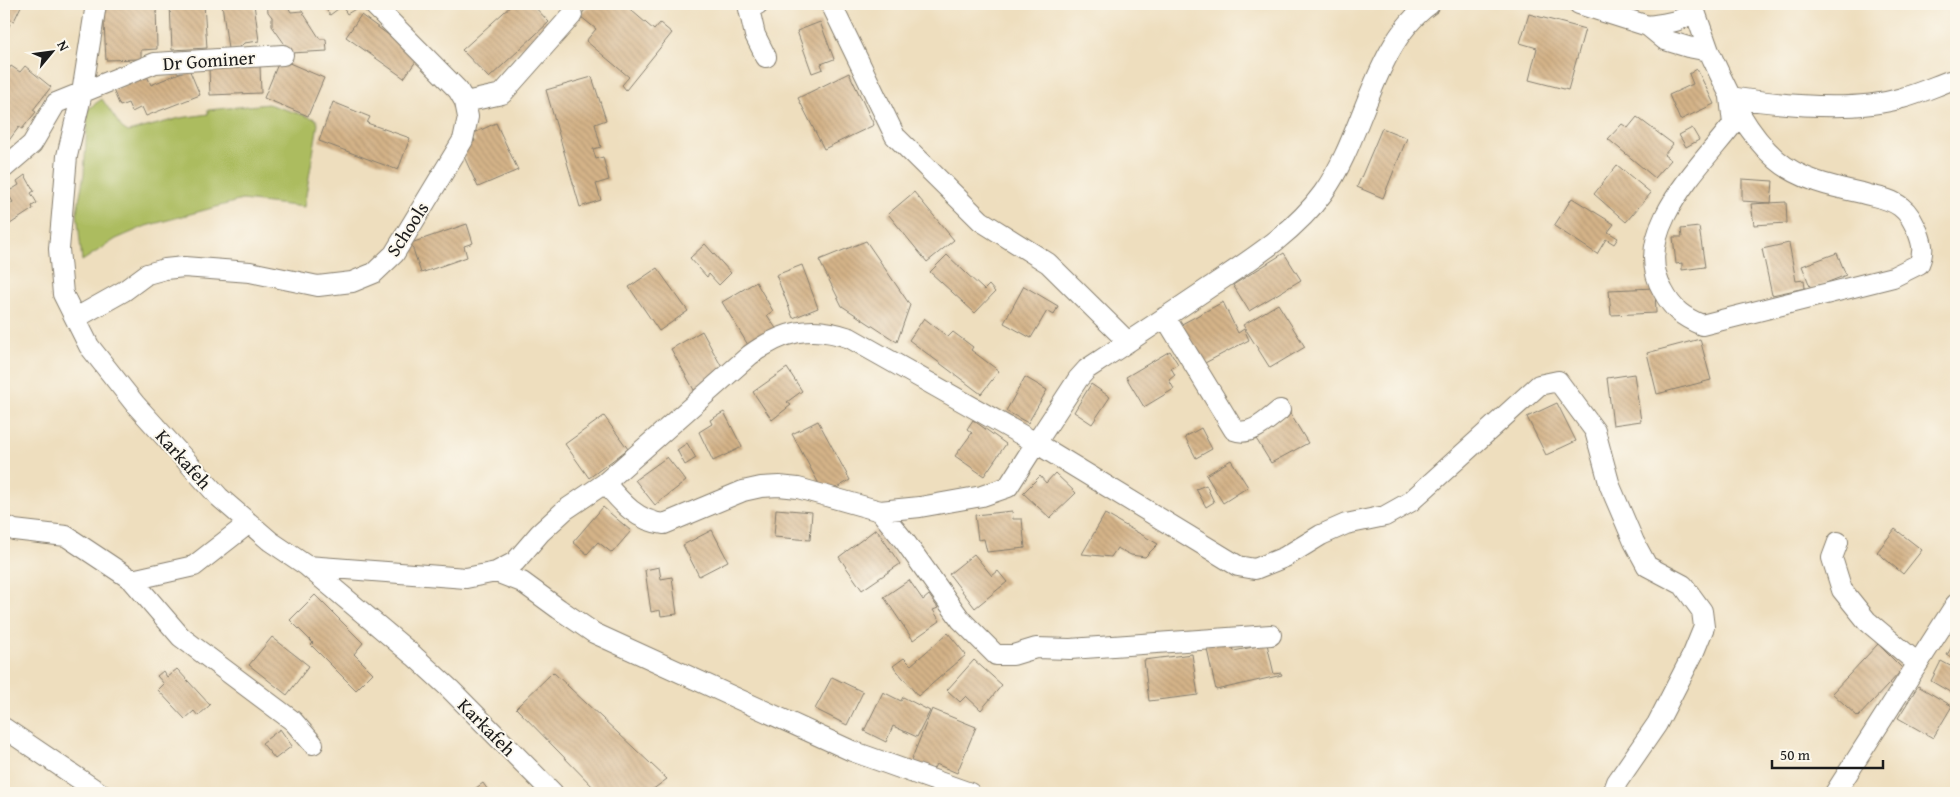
<svg xmlns="http://www.w3.org/2000/svg" width="1960" height="797" viewBox="0 0 1960 797" font-family="'Gentium Book Plus',serif">
<style>
.grass{fill:#acbc5f;stroke:#646c3e}
.building{fill:url(#building-back-hatch)}
.lines{fill:none;stroke-linecap:round;stroke-linejoin:round}
.minor-casing{stroke:#857d6d;stroke-width:22}
.minor{stroke:#fff;stroke-width:20}
.labels{text-anchor:middle;dominant-baseline:central;stroke-width:4;stroke-linejoin:round;paint-order:stroke}
.street-label{font-size:19px;fill:#1c1c1c;stroke:#fbf7ec}
</style>
<defs>
<pattern id="building-back-hatch" width="6" height="6" patternUnits="userSpaceOnUse" patternTransform="scale(1.25)"><rect width="6" height="6" fill="#d4b388"/><path d="M-1 5l2 2M0 0l6 6M5-1l2 2" fill="none" stroke="#b59975"/></pattern>
</defs>
<rect width="100%" height="100%" fill="#fbf7ec"/>
<filter id="ink" filterUnits="userSpaceOnUse"><feTurbulence type="fractalNoise" baseFrequency=".02" numOctaves="2"/><feDisplacementMap in="SourceGraphic" scale="10" xChannelSelector="R" yChannelSelector="G"/><feConvolveMatrix kernelMatrix="1 2 1 2 8 2 1 2 1" color-interpolation-filters="sRGB"/></filter>
<filter id="wash" filterUnits="userSpaceOnUse"><feTurbulence type="fractalNoise" baseFrequency=".0096" numOctaves="4" result="noise"/><feDisplacementMap in="SourceGraphic" scale="20" xChannelSelector="R" yChannelSelector="G"/><feGaussianBlur stdDeviation="1.12" result="paint"/><feColorMatrix in="noise" values="0 0 0 0 0 0 0 0 0 0 0 0 0 0 0 0 0 1.4 0 .05"/><feComposite in="paint" operator="in"/></filter>
<g filter="url(#wash)">
<rect width="100%" height="100%" fill="#eedebe"/>
<path class="grass" d="M102,99L122,128L128,132L180,118L208,114V110L268,104L316,119L318,124L304,207L242,200L146,226L116,239L82,261L77,212L84,174L88,109Z"/>
<g id="blocks">
<path class="building" d="M4,4H22L14,21L4,17Z
M103,4H156L157,49L141,50V59L106,60Z
M170,4H204L207,48L172,50Z
M222,4H254L259,41L244,43L239,48L228,49Z
M267,4H286L291,12L302,11L320,39H326L327,51L291,53L272,26V17L268,12Z
M322,4H354L357,8L347,14L342,6L330,15Z
M513,4H532L549,22L489,78L462,50Z
M590,4H624L654,30L660,23L672,33L626,90L622,85L629,77L586,41L596,29L580,16Z
M1529,14L1585,29L1568,90L1529,80L1537,48L1520,43Z
M361,15L419,57L404,78L346,37Z
M4,21L10,24L4,37Z
M820,22L834,59L821,64L823,69L812,73L797,31Z
M280,59L324,78L308,116L264,98Z
M11,66L20,72L25,66L51,87L33,110L36,112L22,129L19,127L4,147V76Z
M260,66L261,93L210,95L209,68Z
M189,69L200,95L146,116L142,107L132,112L128,103L120,106L113,90L147,76L151,85Z
M1697,69L1714,104L1680,120L1669,95L1693,84L1689,74Z
M849,73L874,125L824,149L798,98Z
M592,77L606,120L595,124L601,147L593,149L596,159L603,157L609,180L596,184L601,200L580,207L546,90Z
M333,102L370,117L367,123L410,138L398,170L319,141Z
M1637,117L1673,144L1664,155L1671,160L1655,178L1608,139L1622,124L1628,128Z
M496,123L518,170L478,187L460,148L475,141L472,134Z
M1382,128L1407,138L1383,198L1357,187Z
M1692,128L1699,140L1686,147L1679,135Z
M1617,165L1651,193L1626,222L1594,194Z
M25,175L34,191L31,193L37,203L32,206L33,209L4,228V208L13,202L4,188L8,186L11,190L19,185L17,181Z
M1742,179L1773,181L1771,203L1742,201Z
M914,192L954,240L927,262L888,214Z
M1572,198L1614,224L1608,232L1618,238L1614,244L1606,239L1597,254L1554,226Z
M1786,202L1787,223L1754,225L1751,204Z
M467,224L473,243L464,246L467,257L421,273L411,243Z
M1699,227L1705,267L1682,270V263L1676,264L1673,237H1682L1681,229Z
M866,241L910,305L897,342L842,306L819,260Z
M1789,243L1796,281L1804,280L1805,288L1772,295L1762,249Z
M705,244L731,273L719,285L709,274L707,277L690,258Z
M1284,253L1301,280L1249,311L1233,285Z
M1837,253L1846,275L1811,289L1802,266Z
M947,255L984,290L989,285L995,292L975,313L930,272Z
M802,265L818,308L793,318L776,275Z
M657,268L688,311L659,331L629,287Z
M756,282L773,311L767,315L779,333L751,350L722,302Z
M1024,286L1058,306L1054,315L1047,311L1031,338L1004,323Z
M1655,288L1656,313L1611,315L1609,290Z
M1223,302L1238,333L1244,329L1249,340L1201,365L1180,325Z
M1278,304L1305,347L1270,368L1243,325Z
M924,318L948,337L953,332L973,347L971,350L999,371L981,394L909,340Z
M702,331L725,373L694,390L671,349Z
M1700,339L1711,380L1657,394L1647,353Z
M1170,351L1178,364L1171,368L1175,375L1169,380L1174,389L1144,407L1126,377Z
M787,368L802,391L787,402L791,405L772,420L753,392Z
M1634,374L1641,421L1613,425L1607,378Z
M1025,377L1047,390L1028,423L1006,411Z
M1091,384L1110,397L1092,424L1074,412Z
M1557,403L1576,441L1546,455L1527,417Z
M1288,410L1308,443L1271,463L1255,437L1287,418L1284,412Z
M724,412L742,447L713,461L699,432L712,424L710,420Z
M604,416L628,449L589,478L565,444Z
M973,420L1006,444L984,476L955,456L972,433L967,429Z
M818,421L850,480L825,495L792,434Z
M1201,428L1212,449L1196,458L1185,437Z
M687,443L696,458L685,465L677,450Z
M667,457L686,481L655,505L635,480Z
M1231,460L1248,487L1223,503L1206,475Z
M1055,473L1076,493L1050,518L1023,493L1040,476L1046,483Z
M1206,485L1214,502L1206,507L1196,489Z
M603,507L631,531L612,553L598,542L587,554L573,542Z
M776,509L812,512L810,540L774,537Z
M1012,511L1013,519H1022L1025,548L987,552L984,539L978,540L975,515Z
M1105,514L1158,544L1145,557L1131,555L1117,548L1111,557L1082,554Z
M876,529L900,564L862,590L839,557Z
M1895,529L1922,550L1903,574L1877,552Z
M712,530L728,561L699,576L683,545Z
M974,554L992,576L998,571L1007,582L975,608L949,574Z
M659,567L661,579L672,577L677,614L661,616L660,610L651,612L645,570Z
M909,580L923,600L929,595L938,608L933,610L940,621L913,640L884,597Z
M315,595L363,643L354,654L373,673L356,690L311,645L313,643L290,620Z
M948,633L966,655L918,696L893,666L904,658L911,665Z
M272,637L309,666L287,695L249,665Z
M1231,639L1234,651L1267,644L1274,674L1281,673L1282,675L1216,690L1206,645Z
M1956,639V660L1947,655Z
M1878,644L1903,669L1858,717L1832,693Z
M1192,654L1198,695L1149,701L1144,660Z
M974,660L1002,685L981,710L966,696L960,702L947,690Z
M1941,661L1956,669L1955,695L1931,681Z
M177,669L210,705L198,716L194,711L185,719L158,690L164,684L157,676L163,671L167,677Z
M553,672L667,779L648,793H599L516,708Z
M832,677L863,692L847,725L815,709Z
M1918,686L1952,706L1933,738L1898,718Z
M883,692L901,701L903,697L930,711L917,737L893,726L886,742L864,731Z
M932,709L976,727L957,773L936,764L932,772L910,763Z
M280,729L292,746L275,759L262,743Z
M483,783L490,793H469Z"/>
</g>
</g>
<g filter="url(#ink)">
<use href="#blocks" fill-opacity="0" stroke="#857d6d" stroke-width="1"/>
<g class="lines">
<defs>
<path id="minor" d="M96,4L82,93L67,156L59,249L63,294L89,346L135,404L219,497L270,541L307,566L414,656L450,689L553,793
M758,4L749,9L755,35L766,57
M831,4L895,136L981,221L1048,263L1128,342
M1579,4L1648,26L1665,40L1688,47L1709,51C1727,90 1744,131 1777,160C1800,180 1834,187 1862,193C1875,197 1890,198 1901,207C1910,214 1913,222 1918,232C1923,245 1924,252 1919,264L1893,277L1702,325C1683,317 1673,310 1663,291C1629,233 1700,167 1733,124L1730,97
M1693,6L1710,54
M1648,26C1663,23 1691,23 1693,4
M1730,97C1781,105 1852,113 1902,98C1918,94 1933,87 1949,81
M465,102L502,94L572,15
M4,168L32,144L56,103L155,63L283,55
M1165,317L1234,430C1251,437 1267,420 1280,410
M76,318L124,291L147,274L165,269L184,267L250,272L318,286L352,282L374,273L394,254L463,140L468,117L465,102L458,90L373,4
M605,483C622,503 637,521 664,524L743,491L761,487L779,486L798,488L880,511L920,507L982,496L1008,487L1036,443L1238,566L1255,569L1285,557L1321,535L1346,524L1385,516L1410,502L1539,385L1558,381L1595,431L1610,486L1634,542L1647,566L1683,585L1702,611L1704,627L1693,654L1657,724L1617,782L1613,793
M880,511L906,543L961,620L996,655H1013L1036,648L1070,649L1271,635
M4,525L14,530L66,536L132,580L181,637L293,721L313,744
M1838,542L1832,558L1842,590L1867,621L1917,663
M307,566L466,578L496,572L515,562L540,533L565,510L605,483L750,355C783,331 811,324 850,338L1036,443L1078,379L1087,369C1128,342 1169,315 1210,287C1250,260 1294,233 1323,193C1364,137 1373,44 1430,4
M496,572L522,582L559,609L594,633L852,751L970,793
M132,580L194,566L249,523
M4,728L100,793
M1835,793L1956,604"/>
</defs>
<use href="#minor" class="minor-casing"/>
<use href="#minor" class="minor"/>
</g>
</g>
<g class="labels">
<g class="street-label">
<text transform="translate(209 60) rotate(-4)">Dr Gominer</text>
<text transform="translate(407 229) rotate(-57)">Schools</text>
<text transform="translate(184 459) rotate(48)">Karkafeh</text>
<text transform="translate(487 727) rotate(45)">Karkafeh</text>
</g>
</g>
<rect width="1960" height="797" fill="none" stroke="#fbf7ec" stroke-width="20"/>
<g transform="translate(52 52) rotate(61)" stroke="#fbf7ec" stroke-width="4" paint-order="stroke">
<path d="M0-4L9 19L0 12L-9 19Z" fill="#1c1c1c"/>
<text y="-8" font-size="14" font-weight="bold" text-anchor="middle" fill="#1c1c1c">N</text>
</g>
<path d="M1772 760v8h111v-8" fill="none" stroke="#1c1c1c" stroke-width="2.5"/>
<text x="1780" y="760" font-size="15" fill="#1c1c1c" stroke="#fbf7ec" stroke-width="4" paint-order="stroke">50 m</text>
</svg>
